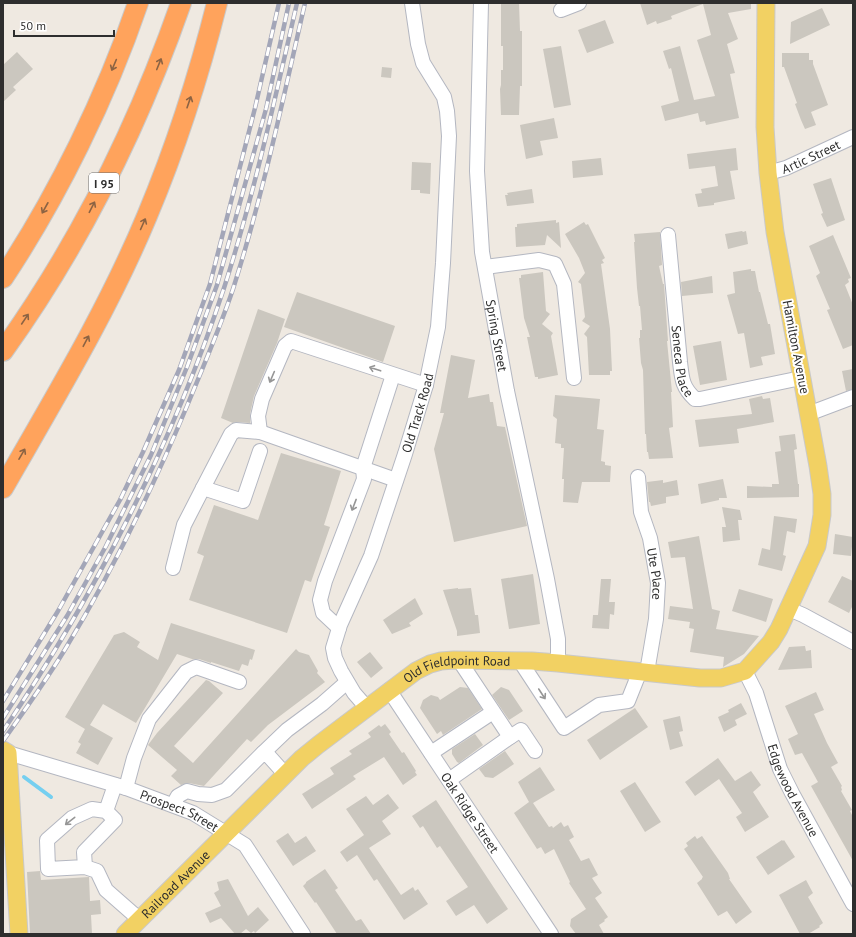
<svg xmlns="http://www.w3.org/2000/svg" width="856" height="937" viewBox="0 0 856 937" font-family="'PT Sans',sans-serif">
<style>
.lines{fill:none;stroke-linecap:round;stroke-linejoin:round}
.stream{stroke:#75cff0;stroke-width:4}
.building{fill:#cbc7bf}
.minor-casing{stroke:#b4b7c1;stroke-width:16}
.major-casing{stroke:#c9c9c9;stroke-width:19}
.highway-casing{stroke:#c9c9c9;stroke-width:22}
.minor{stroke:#fff;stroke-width:14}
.major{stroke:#f2d163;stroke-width:17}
.highway{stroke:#ffa35c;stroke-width:20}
.rail-casing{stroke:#a3a6b8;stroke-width:4.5}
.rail{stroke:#fff;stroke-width:3;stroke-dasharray:9;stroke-linecap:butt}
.oneway{stroke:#8c6343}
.oneway2{stroke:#969696}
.labels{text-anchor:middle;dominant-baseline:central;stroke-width:4;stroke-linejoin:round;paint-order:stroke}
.shield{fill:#fff;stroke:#6d6d6d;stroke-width:1}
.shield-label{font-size:12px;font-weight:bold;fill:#2e2e2e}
.street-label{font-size:13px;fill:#2e2e2e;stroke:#fff}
</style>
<rect width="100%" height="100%" fill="#efe9e1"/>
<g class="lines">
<path class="stream" d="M24,777L51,797"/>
</g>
<path class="building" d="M501,3H519L520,31H522V86H520L519,115H501L500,89L501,85V70H503V46H501Z
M640,3H751V9L728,13L738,39L727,44L735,73L730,74L739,118L706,125L705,121L700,122L698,113L665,121L661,106L679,101L671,68L669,69L663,51L680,46L694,100L715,96L697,40L711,35L703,4L671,16L672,19L657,24L656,21L647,25Z
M822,8L830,25L790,44L791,22Z
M605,20L614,43L587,53L578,30Z
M561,46L571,105L554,108L543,49Z
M17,52L33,69L13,87L16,90L3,102V65Z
M782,53H809V60H813V64L828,105L811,112L816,125L805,129L801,120L795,104L797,103L784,67H782Z
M382,67L392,68L391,78L381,77Z
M554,118L558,138L540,141L543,155L526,159L520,125Z
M736,148L738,170L730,171L735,199L714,203V205L698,207L695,194L702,193L701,189L718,186L715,166L689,169L687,154Z
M601,158L603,175L573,178L572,161Z
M412,162L431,163L430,194L420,193V190H411Z
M831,178L845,220L827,227L821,214L823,213L813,184Z
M532,189L534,203L507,206L505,195H508L507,193Z
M556,220V223L559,222L561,248L547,235L545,245L516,247L515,227H517V224Z
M584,222L586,225L588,224L605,258L602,260L604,263L601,264L610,329L612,371H610V375H589L587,337L584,334L590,326L582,321L585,317L581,284L578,282L585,273L579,258L565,234Z
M742,231L743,232L746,231L748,244L728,249L725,234Z
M660,232L662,265L659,266L663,284H664L668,341H667L672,392H671L673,427L669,428L673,458L649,459L648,452H647L646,434H645L643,370L641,363L639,338H640V330H642L640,306H639L637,288L634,242H635L634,234Z
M833,235L851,278L848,279L849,282L845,285L853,305V345L843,349L827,310L830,309L816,276L820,273L809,246Z
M751,269V271H755L759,292H760L768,324H770L775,354L761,357L763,365L750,368L744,333L738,334L727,295L735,293L733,272Z
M543,272L546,311L550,314L542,324L553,333L551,336L558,375L538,379V377H535L527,337H530L524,318L519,278H521V275Z
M712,276L713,293L682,296L681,282Z
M297,292L395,326L383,362L284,327Z
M258,309L285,319L277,343L254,396L250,414V423L237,422L233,423L221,418Z
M721,341L727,380L700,385L693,346Z
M451,355L475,360L468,398L489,394L490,402H493L497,426L505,427L527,526L454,542L434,449L444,413H440Z
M853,369V389L846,391L842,371Z
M555,395L600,399L597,429L604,430L601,461L605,462V465L611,466L610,482H582L578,503L563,502L564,479H562L564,448H561V444L555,443L557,419L553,416Z
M762,396L763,399L770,398L774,422L737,429L739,443L699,447L695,420L752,414L749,399Z
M795,434L797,449L794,450L798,484H799V497L747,498V486L772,487V484H779L775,452L781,451L779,436Z
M281,453L341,471L324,525L330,527L311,582L305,580L287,633L189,600L204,556L197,553L214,505L258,520Z
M723,479L727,498H719V500L701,504L698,484Z
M663,480V483L677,480L679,495L666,497V503L651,506L650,502H649L647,482Z
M722,507L740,510L742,520H738L740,540L723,542L722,527H726Z
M774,516L797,519L795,533L787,531L783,555L786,556L782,571L758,565L762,548L770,550Z
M835,534L853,537L851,556L833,554Z
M699,536L712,609L720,611L716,629L759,636L744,654L723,667L724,657L690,652L694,629L689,628L690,622L668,619L670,606L693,609L685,557L671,558L668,542Z
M533,574L540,624L509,629L501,579Z
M842,576L853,581V605L849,613L828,602Z
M601,579H611L609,602H615L614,615L610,614L609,629L592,628L593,615H598Z
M458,588V589L471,588L475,615H478L480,633L457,636V631L443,590Z
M739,589L773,599L766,622L732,611Z
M415,598L423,614L409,623L411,626L392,634L383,620Z
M171,623L255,650L252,660L250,659L248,666L242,664L239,671L211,662V663L199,659H192L177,654L136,723L103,704L90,725L113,738L98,765L76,753L81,744L78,742L85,729L65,717L114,635L124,632L140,642L137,647L158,660Z
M805,646L806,651L811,650V652L812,668L778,670L789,647Z
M296,649L299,652L309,655L318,671L317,673L325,682L268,725L251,742L247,739L204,786L189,783L181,785L171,776L177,770L148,745L157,733L206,680L209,681L223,693L174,746L193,763Z
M370,652L383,668L371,678L357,662Z
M460,687L468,688L482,709L443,735L441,731L437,734L420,708L423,700L431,695L438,697L440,700Z
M501,687L509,690L523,711L509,720L492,695Z
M816,692L824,710L814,714L827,743L838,763L831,767L842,786L841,787L842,790L841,791L852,810L850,811L853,817V861L811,786L818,782L802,753L795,755L788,739L798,734L785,706Z
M741,703L747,714L735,720L737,725L724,732L718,717L729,712L728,710Z
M635,708L648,727L600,760L587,740Z
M680,716L683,731L679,732L683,746L670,750L663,720Z
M385,724L391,732L389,734L402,753L404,752L416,771L415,772L417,775L403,785L384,757L353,776L356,779L312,809L302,794L334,774L330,768L352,754L349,751L371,737L368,733L379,725L381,727Z
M475,734L483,745L459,763L457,762L452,754V749Z
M505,751L514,764L493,778L485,777L479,769Z
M718,758L735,781L751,771L761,785L753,792L769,817L745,832L736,817L742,813L719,779L695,796L685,782Z
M540,767L555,790L533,803L549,827L552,826L553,828L561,822L564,827L568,825L574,837L569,840L581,861L589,858L598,875L592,878L602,893L595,898L608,917L604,920L605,921L599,925L604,934H576L570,926L571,919L586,909L569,883L570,882L554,849L545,854L541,847L537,849L514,813L529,802L518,782Z
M635,782L661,822L645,832L620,791Z
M388,794L399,808L382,821L391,834L369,848L401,895L413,887L415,891L418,889L428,904L404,920L377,879L374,881L357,855L347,862L340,852L364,835L346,809L366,796L373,805Z
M436,800L508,909L487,924L474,905L456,916L446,901L468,887L440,846L437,848L423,826L420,828L412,816Z
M288,833L295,843L306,836L316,851L293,866L276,841Z
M695,836L697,839L702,836L728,873L730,879H729L752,912L736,924L727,911L718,916L697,883L702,879V878L703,877L684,849L688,846L686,843Z
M782,840L783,841L784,840L795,857L768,875L756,857Z
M325,869L338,888L335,890L356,921L361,919L371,934H337L316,902L315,903L303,886L306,883V882Z
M40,871L41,880L89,877L90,901L100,900L101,914L91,915L92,934H30L27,872Z
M228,879L248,916L258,907L269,920L255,933L254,931L251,933L246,929L240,934H235L221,918L210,923L205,913L221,906L214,893L219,890L217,882Z
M806,880L813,893L808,897L823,923L819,926L820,927L808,934H800L779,895Z"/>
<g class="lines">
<defs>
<g id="minor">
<path id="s1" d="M481,3L477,171L482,252L507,391L547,579L558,639V663"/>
<path d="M561,10L579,3"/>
<path id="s2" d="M768,173L786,168L853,137"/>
<path id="s3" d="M668,235L680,362C682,379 682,387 695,399H700L801,378"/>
<path d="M485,267L539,260L555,264L564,284L574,378"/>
<path d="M808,414L853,397"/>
<path d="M260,432L258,416L262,399L285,346L291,341L426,385"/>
<path d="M260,451L243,501L203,488L231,434L236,430L260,432L396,480"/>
<path id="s4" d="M638,477L641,512L650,538L658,583L656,619L647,672"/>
<path d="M173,568L184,525L203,488"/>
<path d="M789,609L803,615L853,642"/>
<path d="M339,628L323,613L320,600L325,581L364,479L363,468L393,375"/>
<path d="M459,660L510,737L521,730L535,751"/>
<path d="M520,661L564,728L599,705L628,701L640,671"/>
<path id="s5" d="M745,671L756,693L780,769L792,793L853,904"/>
<path id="s6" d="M389,690L551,934"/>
<path id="s7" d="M367,708L354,693L341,671L335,658L333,648L340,625L371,556L405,454L426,385L438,327L443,263L449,136L447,111L444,97L423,63L418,44L412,3"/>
<path id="s8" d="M8,753L126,788L193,813L245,845L303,934"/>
<path d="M263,753L287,730L322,704L347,682"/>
<path d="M431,753L493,712"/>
<path d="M449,780L510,737"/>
<path d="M126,788L134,758L149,719L186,672L196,667L239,682"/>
<path d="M173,805L178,796L187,791L198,794L212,795L226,790L263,753L267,754L285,774"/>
<path d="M106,811L115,785"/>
<path d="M85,867L84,852L115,820L106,811L92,809L72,818L47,840L48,869L85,867L97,871L106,890L139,919"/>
</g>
<g id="major">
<path d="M3,750L8,753L19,934"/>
<path id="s9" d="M125,934L302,758L318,745L416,671L430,664L441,661L454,660L532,661L558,663L700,678H721L745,671L771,642L779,629L817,546L822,515V494L818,466L775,232L768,173L765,127L766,3"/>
</g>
<path id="highway" d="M3,278C58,195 106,97 138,3
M3,351C79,245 138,126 181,3
M3,488C54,399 108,310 147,216C176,147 199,75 217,3"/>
</defs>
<use href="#minor" class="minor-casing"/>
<use href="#major" class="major-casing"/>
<use href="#highway" class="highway-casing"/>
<use href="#minor" class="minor"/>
<use href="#major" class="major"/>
<use href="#highway" class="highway"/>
<defs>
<path id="rail" d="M3,701L58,611L120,500L143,452L179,370L210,284L255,108L279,3
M3,718L67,616L106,546L151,455L187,367L217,285L266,109L289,3
M3,731C95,595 173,443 224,288C254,195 275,98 297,3
M3,741C24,711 45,682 64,651C112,572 152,490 187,406C203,367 220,328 233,289C263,195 283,99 305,3"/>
</defs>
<use href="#rail" class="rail-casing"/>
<use href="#rail" class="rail"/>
</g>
<defs><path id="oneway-shaft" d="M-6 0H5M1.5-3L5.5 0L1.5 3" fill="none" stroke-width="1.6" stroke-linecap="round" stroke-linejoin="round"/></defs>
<g class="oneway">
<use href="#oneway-shaft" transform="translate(159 64) rotate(-68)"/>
<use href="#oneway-shaft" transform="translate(114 65) rotate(113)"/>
<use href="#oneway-shaft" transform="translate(189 102) rotate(-71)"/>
<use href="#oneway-shaft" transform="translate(92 207) rotate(-63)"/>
<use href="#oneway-shaft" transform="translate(45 208) rotate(119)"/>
<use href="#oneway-shaft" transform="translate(143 224) rotate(-66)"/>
<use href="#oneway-shaft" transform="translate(25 319) rotate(-56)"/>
<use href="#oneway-shaft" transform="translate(86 341) rotate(-62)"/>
<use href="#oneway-shaft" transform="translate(22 454) rotate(-60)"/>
</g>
<g class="oneway2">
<use href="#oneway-shaft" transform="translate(375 369) rotate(-162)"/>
<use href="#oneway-shaft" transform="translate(272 377) rotate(113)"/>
<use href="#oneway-shaft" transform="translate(354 505) rotate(111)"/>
<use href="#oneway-shaft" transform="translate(542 694) rotate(57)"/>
<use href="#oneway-shaft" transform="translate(70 821) rotate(142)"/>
</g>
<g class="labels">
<rect class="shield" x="89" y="173" width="30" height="20" rx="3"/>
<g class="shield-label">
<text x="104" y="183">I 95</text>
</g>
<g class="street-label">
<text stroke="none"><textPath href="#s2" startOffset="46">Artic Street</textPath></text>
<text stroke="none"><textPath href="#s1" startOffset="334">Spring Street</textPath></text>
<text transform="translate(796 347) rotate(79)">Hamilton Avenue</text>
<text stroke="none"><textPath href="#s3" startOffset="127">Seneca Place</textPath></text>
<text stroke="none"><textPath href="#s7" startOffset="320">Old Track Road</textPath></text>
<text stroke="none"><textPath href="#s4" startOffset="99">Ute Place</textPath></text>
<text stroke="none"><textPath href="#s9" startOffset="434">Old Fieldpoint Road</textPath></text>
<text stroke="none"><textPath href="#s5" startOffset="129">Edgewood Avenue</textPath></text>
<text stroke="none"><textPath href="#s8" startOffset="181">Prospect Street</textPath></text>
<text stroke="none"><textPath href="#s6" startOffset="147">Oak Ridge Street</textPath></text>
<text stroke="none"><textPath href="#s9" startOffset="71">Railroad Avenue</textPath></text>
</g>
</g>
<rect width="856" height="937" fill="none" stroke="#2e2e2e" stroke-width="8"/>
<path d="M14 30v6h100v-6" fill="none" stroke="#2e2e2e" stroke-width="2"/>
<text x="20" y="30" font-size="12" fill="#2e2e2e" stroke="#ffffff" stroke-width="3" paint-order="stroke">50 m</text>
</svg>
